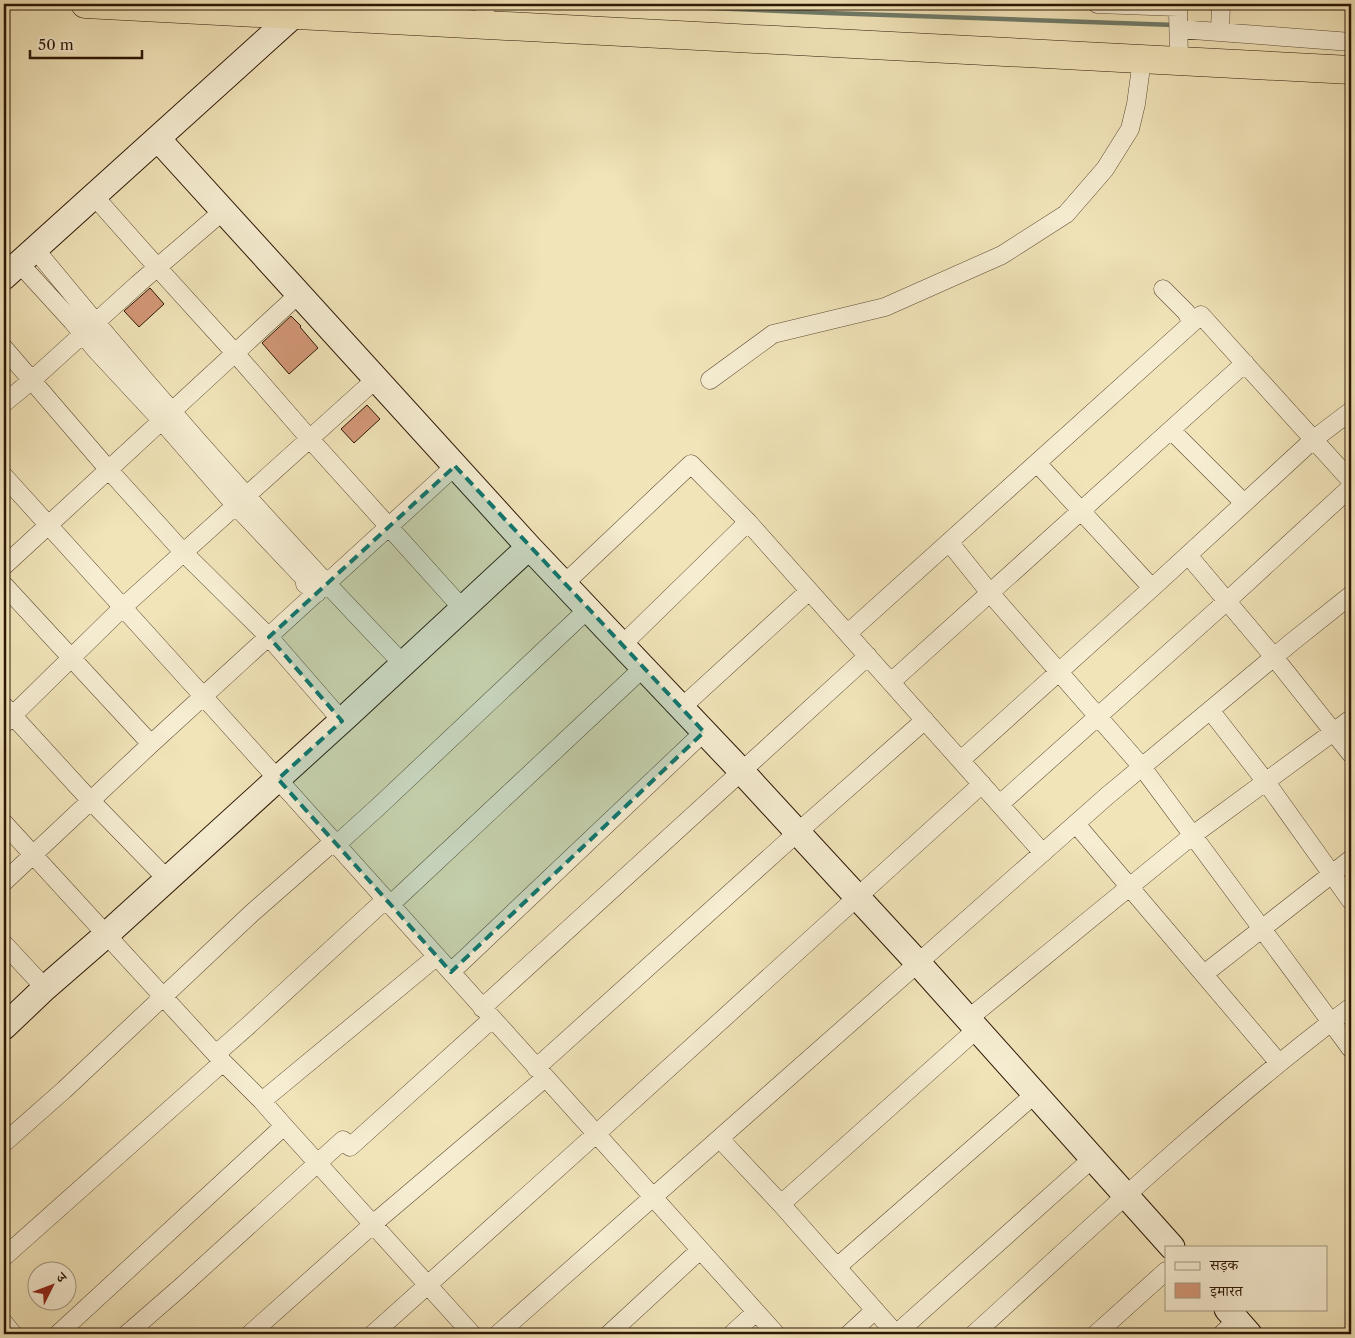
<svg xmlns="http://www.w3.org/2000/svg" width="1355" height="1338" viewBox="0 0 1355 1338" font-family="'Libre Caslon Text','Noto Serif Devanagari',serif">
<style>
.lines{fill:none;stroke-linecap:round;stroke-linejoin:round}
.stream{stroke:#6f7b69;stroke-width:4.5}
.building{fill:#d39878;stroke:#2c1604}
.street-casing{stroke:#5d4a31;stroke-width:19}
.secondary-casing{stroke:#2c1604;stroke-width:27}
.highway-casing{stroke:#2c1604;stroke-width:29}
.street{stroke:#f6edd2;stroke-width:18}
.secondary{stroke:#f6edd2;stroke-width:25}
.highway{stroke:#f1e4b9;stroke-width:28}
.marked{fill:#0f766e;fill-opacity:0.2;stroke:#0f766e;stroke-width:4;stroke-dasharray:10 6;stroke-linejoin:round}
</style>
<rect width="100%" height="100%" fill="#f1e4b9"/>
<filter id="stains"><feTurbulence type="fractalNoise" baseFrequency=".004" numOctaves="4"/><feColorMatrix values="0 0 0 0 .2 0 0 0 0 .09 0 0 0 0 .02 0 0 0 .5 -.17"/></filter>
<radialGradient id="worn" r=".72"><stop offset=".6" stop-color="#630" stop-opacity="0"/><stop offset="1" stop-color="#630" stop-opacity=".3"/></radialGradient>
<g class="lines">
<path class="stream" d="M612,4L828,13L1175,25"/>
</g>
<path class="building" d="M150,288L164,304L139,327L124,311Z
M291,316L301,326L300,327L318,348L289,374L262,343Z
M367,405L380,419L354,443L341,429Z"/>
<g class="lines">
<defs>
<path id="street" d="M1097,4L1178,7L1179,62
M482,25L486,4
M1179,29L1351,42
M1220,32L1221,4
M94,196L157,267L235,353L309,438L462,608
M35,249C152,392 275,531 403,664
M19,263L72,321L95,349L161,420L235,505L305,579V584L317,593
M1163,289L1186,312L1192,323
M4,348L108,469L183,552L269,637L342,721
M710,380L773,334L885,307L1002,255L1066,214L1105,169L1130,129L1136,104L1142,60
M4,403L31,381L138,284L223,211
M1171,430L1244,503
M1037,463L1152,588
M4,476L212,706L776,1334
M949,542L990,593L1142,767L1351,1049
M1188,555L1274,657L1351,754
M4,566L299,294
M564,584L691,464L748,522L1043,853
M4,585L151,744
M848,633L1201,315L1351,481
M622,645L748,522
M891,682L1245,363
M4,706L91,801L167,879
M681,708L809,591
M1210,710L1266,782L1351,901
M4,724L123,607L376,379
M961,760L1152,588L1314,439L1351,411
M1000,804L1227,601L1351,487
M4,823L223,1062L4,1257
M1076,824L1279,1063
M336,845L378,807L588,609
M4,882L151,744L455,466
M390,905L643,668
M4,944L45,988
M451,972L704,732
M1204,974L1351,859
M482,1008L868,656
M968,1019L1193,835L1351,719
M216,1054L250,1024L385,900
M223,1062L262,1101L284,1126L472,1334
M536,1068L798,832L925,720
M262,1101L436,957
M720,1139L781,1204L896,1334
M4,1143L64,1090L252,913L333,842
M781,1204L977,1029
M837,1267L1035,1094
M4,1323L13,1334
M58,1334L284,1126
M127,1334L181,1287L343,1140L350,1147L492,1019
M250,1334L380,1218L545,1078
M373,1334L596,1134L982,784
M498,1334L1107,796L1292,642L1351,595
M609,1334L700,1250
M732,1334L756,1312
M849,1334L875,1310
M896,1334L1093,1158
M974,1334C1097,1222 1218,1107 1351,1007
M1096,1334L1166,1271
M1222,1334L1237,1320"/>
<path id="secondary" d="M158,139L529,547L732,761L918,963L1172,1247
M4,277L294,15
M4,1027L45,988L106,935L348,715L529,547
M1227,1309L1249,1334"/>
<path id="highway" d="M85,4L1351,70"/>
</defs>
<use href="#street" class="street-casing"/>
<use href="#secondary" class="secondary-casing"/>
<use href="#highway" class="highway-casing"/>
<use href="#street" class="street"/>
<use href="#secondary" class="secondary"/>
<use href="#highway" class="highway"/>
</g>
<path class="marked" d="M455,466L704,732L451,972L278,779L342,721L269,637Z"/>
<rect width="1355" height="1338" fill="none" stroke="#f1e4b9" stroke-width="20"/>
<rect x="5" y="5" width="1345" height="1328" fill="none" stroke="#2c1604" stroke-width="2.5"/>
<rect x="10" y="10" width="1335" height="1318" fill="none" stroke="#2c1604"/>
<rect x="1165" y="1246" width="162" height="65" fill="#f6edd2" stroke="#a59780"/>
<rect x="1175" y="1262" width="25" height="8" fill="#f6edd2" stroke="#a59780"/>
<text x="1210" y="1270" font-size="15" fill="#2c1604">सड़क</text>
<rect x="1175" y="1283" width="25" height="15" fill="#d39878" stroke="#a59780"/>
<text x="1210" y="1296" font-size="15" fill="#2c1604">इमारत</text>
<g transform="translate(52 1286) rotate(48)"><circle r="24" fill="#f6edd2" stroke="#a59780"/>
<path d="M0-4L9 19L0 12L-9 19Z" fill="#8f2418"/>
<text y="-8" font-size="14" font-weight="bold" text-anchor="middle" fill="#2c1604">उ</text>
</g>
<path d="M30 50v8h112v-8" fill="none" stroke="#2c1604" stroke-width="2.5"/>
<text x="38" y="50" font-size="15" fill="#2c1604" stroke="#f6edd2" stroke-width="4" paint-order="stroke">50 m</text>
<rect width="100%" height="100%" filter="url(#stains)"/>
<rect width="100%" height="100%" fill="url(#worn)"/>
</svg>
